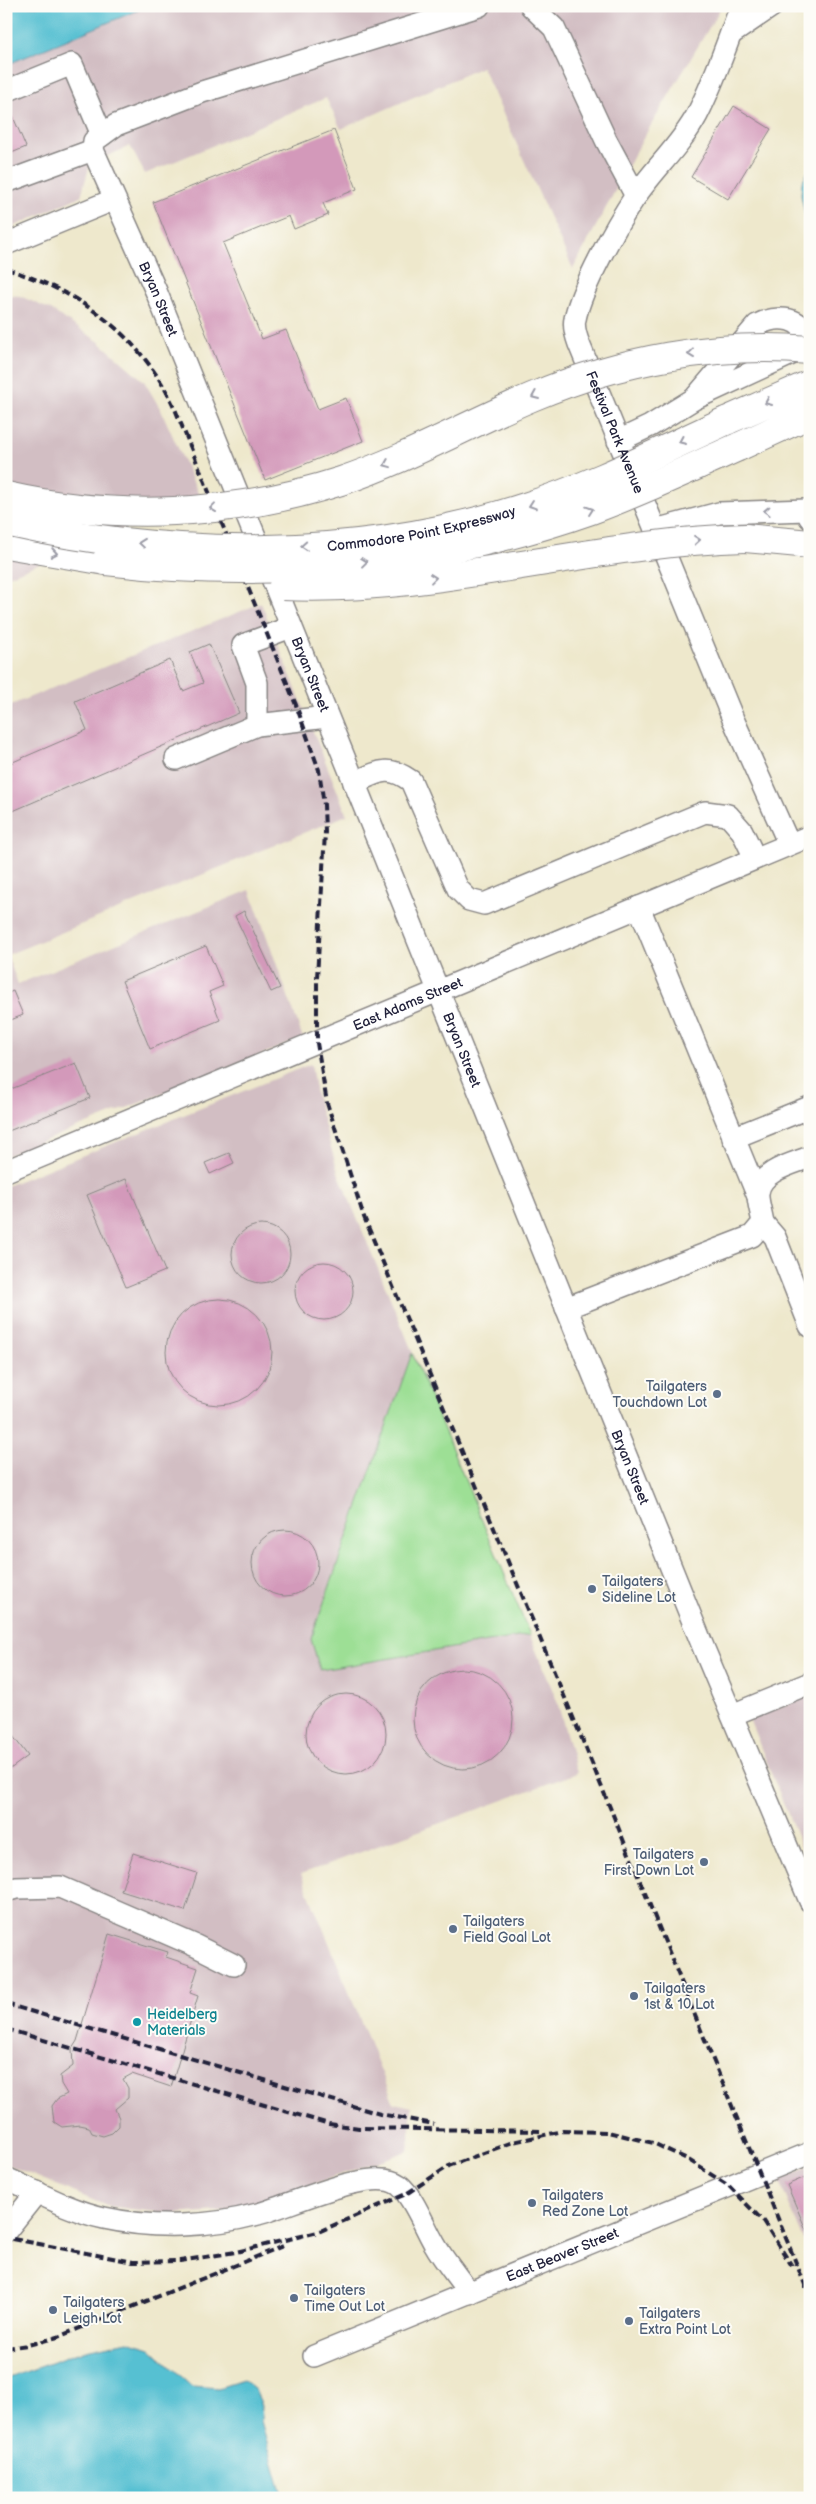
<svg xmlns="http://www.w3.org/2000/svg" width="816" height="2504" viewBox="0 0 816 2504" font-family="'Balsamiq Sans',sans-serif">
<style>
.industrial{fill:#d2bec3}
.green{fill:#9ddf95;stroke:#608068}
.water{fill:#56c0d2;stroke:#3c7186}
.building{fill:#d399ba}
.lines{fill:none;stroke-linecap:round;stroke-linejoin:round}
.minor-casing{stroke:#888584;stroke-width:24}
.highway-casing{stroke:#888584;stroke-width:30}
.minor{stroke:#fff;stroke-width:21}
.highway{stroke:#fff;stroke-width:28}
.rail{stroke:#22223b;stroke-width:4;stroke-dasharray:8 4;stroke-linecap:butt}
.highway-bridge-casing{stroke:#888584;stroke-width:30;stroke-linecap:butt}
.highway-bridge{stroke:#fff;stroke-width:28}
.oneway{stroke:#9c9ca7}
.service-dot{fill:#5c6f8a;stroke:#fdfcf7;stroke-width:2}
.culture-dot{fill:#0f9aa8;stroke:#fdfcf7;stroke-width:2}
.labels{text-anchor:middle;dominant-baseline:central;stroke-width:4;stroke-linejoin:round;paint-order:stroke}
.street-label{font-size:14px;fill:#22223b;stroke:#fdfcf7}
.service-label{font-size:14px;fill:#4e5e75;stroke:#fdfcf7;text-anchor:start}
.culture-label{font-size:14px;fill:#0d838f;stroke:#fdfcf7;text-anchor:start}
</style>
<rect width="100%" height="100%" fill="#fdfcf7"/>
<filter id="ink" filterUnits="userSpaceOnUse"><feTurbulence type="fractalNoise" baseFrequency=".02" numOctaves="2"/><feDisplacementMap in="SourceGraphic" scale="10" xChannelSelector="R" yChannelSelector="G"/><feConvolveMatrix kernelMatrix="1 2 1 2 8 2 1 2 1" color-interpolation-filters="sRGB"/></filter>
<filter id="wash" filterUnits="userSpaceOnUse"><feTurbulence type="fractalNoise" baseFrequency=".0096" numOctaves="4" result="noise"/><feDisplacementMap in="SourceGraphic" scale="20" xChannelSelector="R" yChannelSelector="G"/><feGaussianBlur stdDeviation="1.12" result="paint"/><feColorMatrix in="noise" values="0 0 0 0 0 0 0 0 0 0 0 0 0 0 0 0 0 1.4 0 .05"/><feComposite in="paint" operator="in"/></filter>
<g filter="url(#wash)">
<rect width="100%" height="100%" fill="#eee8cc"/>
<path class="industrial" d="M148,6H722L644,137L573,269L482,67L341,129L326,98L145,174L130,146L90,164L81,196L6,230V65Z
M6,295L20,296L51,310L98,341L144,381L161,410L200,497L6,577Z
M261,603L347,815L7,955L18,984L250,890L303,1038L6,1156V707Z
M311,1064L316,1095L338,1172L557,1701L577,1773L301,1874L394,2103L412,2107L408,2151L268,2200L222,2211L172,2214L107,2206L6,2164V1186Z
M810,1695V1868L749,1719Z
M810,2166V2255L779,2180Z"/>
<path class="green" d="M412,1353L530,1635L320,1670L311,1639Z"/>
<path class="water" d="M6,6H148L6,65Z
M810,168V239L801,195L802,182Z
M128,2341L150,2348L192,2386L218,2388L243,2380L255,2390L262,2405L261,2421L283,2498H6V2379L86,2350Z"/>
<g id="blocks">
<path class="building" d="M8,105L26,147L9,154L6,148V106Z
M734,106L771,129L728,199L691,177Z
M334,130L357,189L323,203L328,215L294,229L289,216L223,243L262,339L286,330L318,409L346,398L363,441L265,480L153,202Z
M209,644L239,713L6,814V765L87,730L75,701L170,660L183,691L203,683L190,652Z
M244,911L280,988L271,992L235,916Z
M206,946L223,986L209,992L220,1020L150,1049L122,981Z
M13,991L23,1015L6,1022V994Z
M76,1063L90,1098L6,1132V1091Z
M229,1153L234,1163L210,1174L205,1163Z
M126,1179L165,1271L126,1287L87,1195Z
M232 1254a29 29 0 1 1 58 0a29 29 0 1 1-58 0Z
M295 1291a29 29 0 1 1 58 0a29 29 0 1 1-58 0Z
M166 1352a53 53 0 1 1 106 0a53 53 0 1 1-106 0Z
M252 1563a33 33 0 1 1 66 0a33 33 0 1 1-66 0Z
M413 1719a50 50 0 1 1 100 0a50 50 0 1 1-100 0Z
M306 1734a40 40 0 1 1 80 0a40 40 0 1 1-80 0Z
M6,1727L28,1756L6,1772Z
M133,1853L197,1873L185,1911L121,1891Z
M109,1934L168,1952L166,1957L198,1968L190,1993L198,1996L171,2087L132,2074L123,2079L128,2088V2098L115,2109L119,2118V2126L112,2133L103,2136L92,2133L89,2127L80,2125L62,2127L54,2122L52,2106L57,2099L67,2094L61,2084L60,2076L73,2066L72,2049L77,2041Z
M810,2175V2239L787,2185Z"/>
</g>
</g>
<g filter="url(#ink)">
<use href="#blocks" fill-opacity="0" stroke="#888584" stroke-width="1"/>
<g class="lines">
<defs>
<g id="minor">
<path id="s1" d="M479,6L202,92L116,125L94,141L93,150L156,291L704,1649L810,1901"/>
<path d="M531,6L554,28L606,140L636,196"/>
<path id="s2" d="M741,6C727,43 715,80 697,115C681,145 654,169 635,197C617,224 581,288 575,319C573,327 576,336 579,344L733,719L789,844"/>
<path d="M731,34L772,6"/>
<path d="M6,91L72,64L102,135"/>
<path d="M6,182L93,150"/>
<path d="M6,244L113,200"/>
<path d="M618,441L650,426L694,399L800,350L807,343C806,315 776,315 757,325L694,399"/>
<path d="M655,530L719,513L806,510L810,518"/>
<path d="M257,725V683L243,645L291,627"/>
<path d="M176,759L257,725L327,717"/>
<path d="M354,783C378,772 388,764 411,781L458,889L469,900L484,904L705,812L728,815L742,831L755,858"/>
<path d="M639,907L757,1194"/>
<path d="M733,1138L810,1107"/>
<path id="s3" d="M6,1171L810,836"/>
<path d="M763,1223L775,1237L810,1326"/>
<path d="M566,1308L752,1236L763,1223C762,1215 757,1200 758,1193C760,1171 792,1164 810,1157"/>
<path d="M732,1715L810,1683"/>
<path d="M6,1891L16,1888L60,1887L196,1946L234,1965"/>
<path d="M6,2178C37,2192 71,2211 104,2218C154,2229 209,2227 258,2214C289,2206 373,2165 399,2185C413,2196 425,2228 434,2243C444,2261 458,2277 469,2293"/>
<path d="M6,2231L37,2192"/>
<path id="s4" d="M314,2356L810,2153"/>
</g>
<path id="highway" d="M726,421L810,384
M738,447L810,414
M745,538L810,544
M6,544L106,561"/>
</defs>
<use href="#minor" class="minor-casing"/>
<use href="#highway" class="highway-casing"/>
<use href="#minor" class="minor"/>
<use href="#highway" class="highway"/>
<path class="rail" d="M6,269C80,291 143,337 175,409L296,705L319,770L324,805L325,832L317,978V1043L327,1103L364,1217L580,1734L810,2297
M6,2004L380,2114L434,2124
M6,2029L329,2124L359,2128L543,2131
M13,2239L133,2262L180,2261L236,2252L318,2232L406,2194L449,2166L513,2142L563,2131L608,2132L653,2143L687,2159L729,2186L763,2221L792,2266
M6,2348L28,2345L58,2337L283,2246"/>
<defs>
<g id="highway-bridge">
<path d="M6,496C116,521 233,516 341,481C407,459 468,424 532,397C619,360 716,342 810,350"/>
<path id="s5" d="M6,522C174,560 360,561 525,507C594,485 660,451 726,421"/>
<path d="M106,561C270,580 435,565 591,510C641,492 689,469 738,447"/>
<path d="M283,586C439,593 590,542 745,538"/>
</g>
</defs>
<use href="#highway-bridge" class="highway-bridge-casing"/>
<use href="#highway-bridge" class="highway-bridge"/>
</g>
<defs><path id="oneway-chevron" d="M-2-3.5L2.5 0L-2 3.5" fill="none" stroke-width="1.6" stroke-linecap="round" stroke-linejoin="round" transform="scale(1.25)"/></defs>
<g class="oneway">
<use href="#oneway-chevron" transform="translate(691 354) rotate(173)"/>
<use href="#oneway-chevron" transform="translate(535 396) rotate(157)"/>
<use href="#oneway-chevron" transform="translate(768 402) rotate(156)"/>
<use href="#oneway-chevron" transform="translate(682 441) rotate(156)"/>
<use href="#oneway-chevron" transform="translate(387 464) rotate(158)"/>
<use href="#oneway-chevron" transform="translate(532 505) rotate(161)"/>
<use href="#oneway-chevron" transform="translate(213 508) rotate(173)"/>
<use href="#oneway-chevron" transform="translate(590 510) rotate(-19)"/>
<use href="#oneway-chevron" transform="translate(767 511) rotate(178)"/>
<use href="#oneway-chevron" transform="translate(697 540) rotate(-5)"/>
<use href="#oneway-chevron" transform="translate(142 543) rotate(-174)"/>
<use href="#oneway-chevron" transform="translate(304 546) rotate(176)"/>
<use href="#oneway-chevron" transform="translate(54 553) rotate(10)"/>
<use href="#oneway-chevron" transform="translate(364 562) rotate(-7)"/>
<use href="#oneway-chevron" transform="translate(433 578) rotate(-7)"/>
</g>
</g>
<g class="service-dot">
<circle cx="717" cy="1394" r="5"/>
<circle cx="592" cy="1589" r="5"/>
<circle cx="704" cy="1862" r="5"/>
<circle cx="453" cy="1929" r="5"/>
<circle cx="634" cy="1996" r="5"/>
<circle cx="532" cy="2203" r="5"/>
<circle cx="294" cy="2298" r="5"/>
<circle cx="53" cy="2310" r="5"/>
<circle cx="629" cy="2321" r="5"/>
</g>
<circle class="culture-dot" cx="137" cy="2022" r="5"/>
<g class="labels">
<g class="street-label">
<text stroke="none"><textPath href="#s1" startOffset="581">Bryan Street</textPath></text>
<text stroke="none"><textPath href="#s2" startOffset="478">Festival Park Avenue</textPath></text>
<text stroke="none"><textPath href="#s5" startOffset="419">Commodore Point Expressway</textPath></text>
<text stroke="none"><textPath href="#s1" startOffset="986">Bryan Street</textPath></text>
<text stroke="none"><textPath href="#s3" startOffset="435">East Adams Street</textPath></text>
<text stroke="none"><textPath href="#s1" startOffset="1391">Bryan Street</textPath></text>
<text stroke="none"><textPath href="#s1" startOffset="1841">Bryan Street</textPath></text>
<text stroke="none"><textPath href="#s4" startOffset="268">East Beaver Street</textPath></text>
</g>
<g class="service-label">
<text x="707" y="1386" text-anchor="end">Tailgaters<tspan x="707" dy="16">Touchdown Lot</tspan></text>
<text x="602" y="1581">Tailgaters<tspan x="602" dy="16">Sideline Lot</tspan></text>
<text x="694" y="1854" text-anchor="end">Tailgaters<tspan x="694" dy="16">First Down Lot</tspan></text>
<text x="463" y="1921">Tailgaters<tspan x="463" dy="16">Field Goal Lot</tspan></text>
<text x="644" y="1988">Tailgaters<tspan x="644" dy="16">1st &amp; 10 Lot</tspan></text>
<text x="542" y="2195">Tailgaters<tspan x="542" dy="16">Red Zone Lot</tspan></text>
<text x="304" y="2290">Tailgaters<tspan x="304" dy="16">Time Out Lot</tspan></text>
<text x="63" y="2302">Tailgaters<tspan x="63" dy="16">Leigh Lot</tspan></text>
<text x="639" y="2313">Tailgaters<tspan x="639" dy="16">Extra Point Lot</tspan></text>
</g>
<g class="culture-label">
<text x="147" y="2014">Heidelberg<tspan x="147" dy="16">Materials</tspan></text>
</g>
</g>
<rect width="816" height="2504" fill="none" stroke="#fdfcf7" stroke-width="25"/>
</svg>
